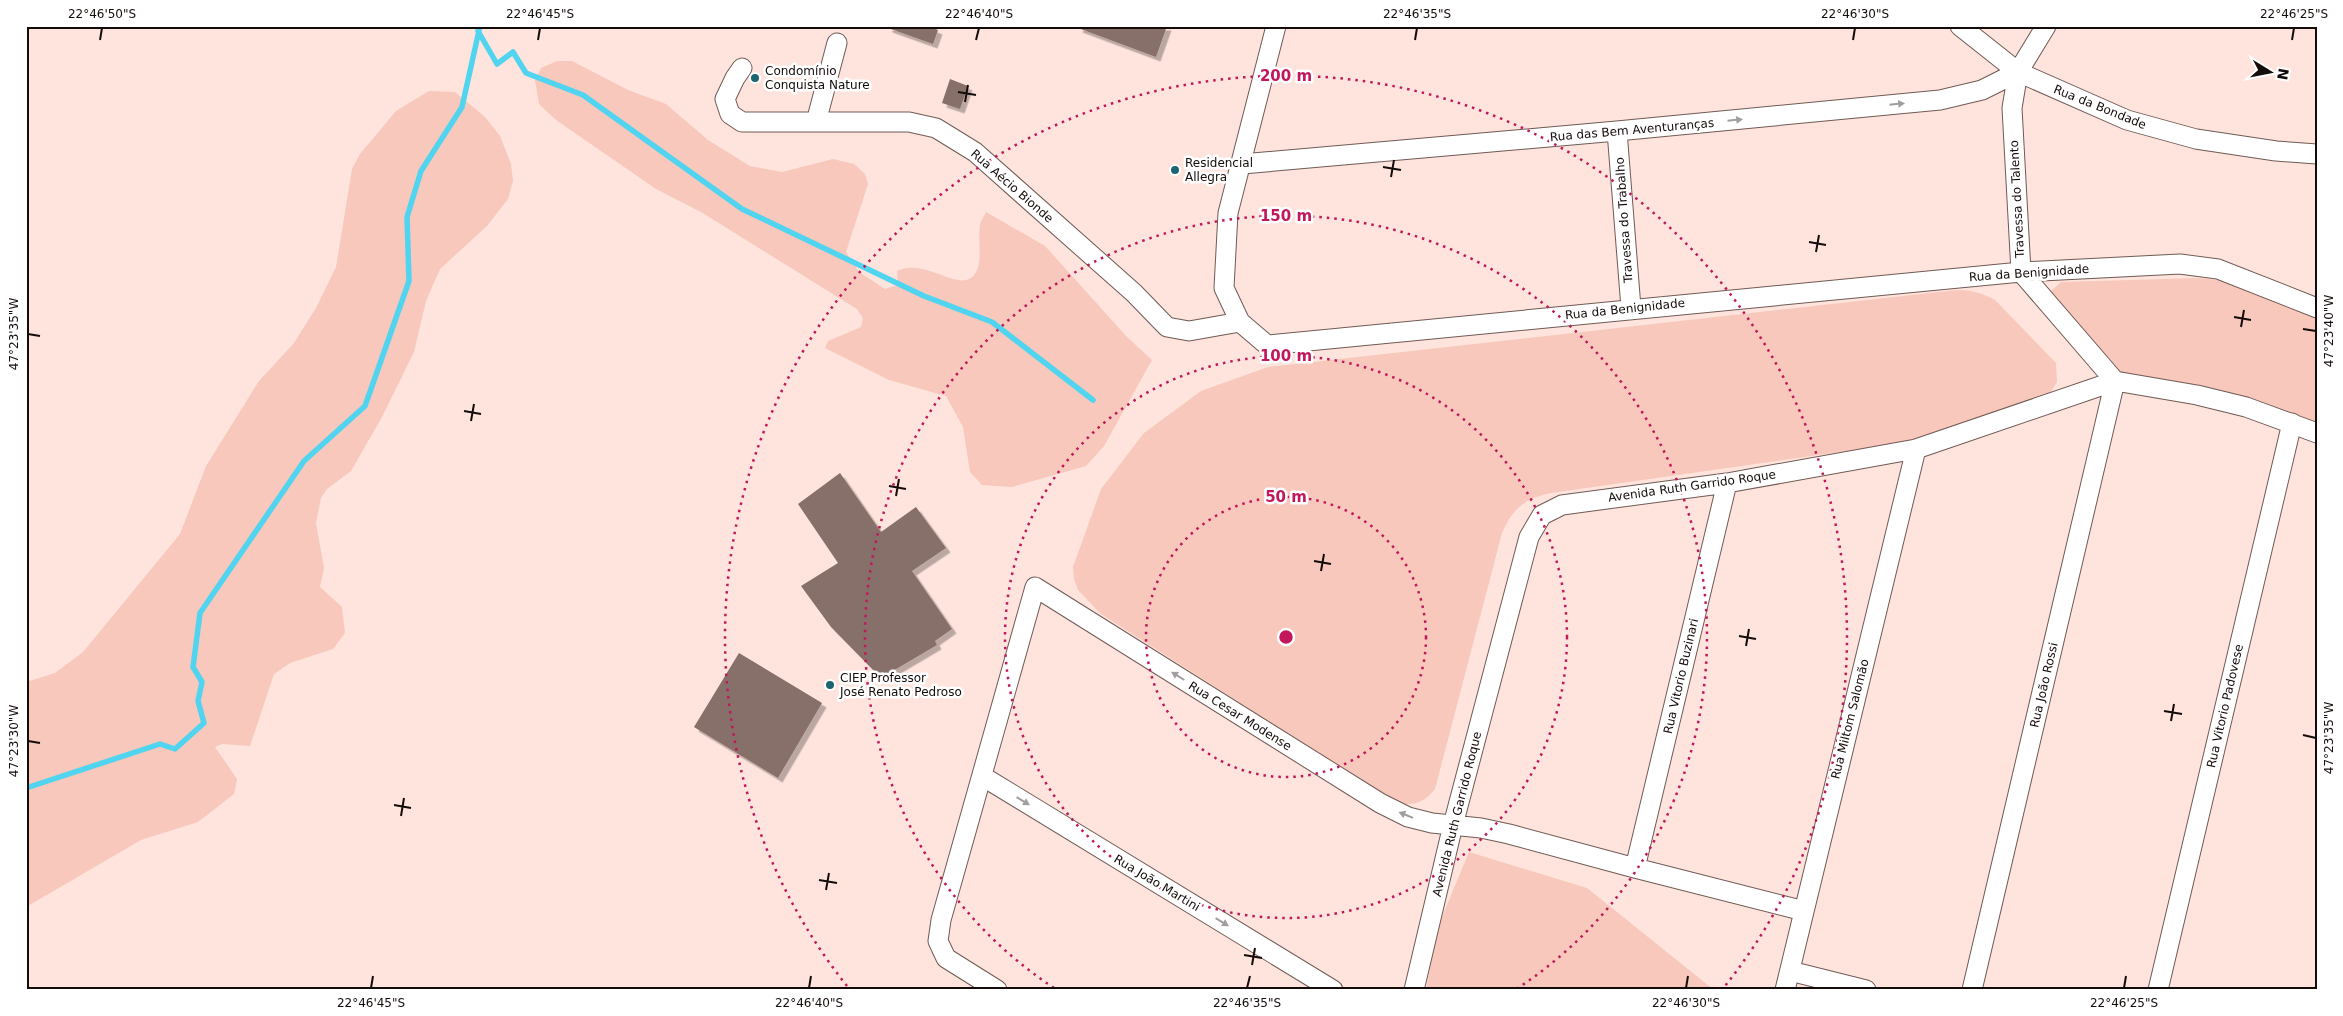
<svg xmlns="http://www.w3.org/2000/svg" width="2343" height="1016" viewBox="0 0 2343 1016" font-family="'DejaVu Sans',sans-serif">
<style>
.green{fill:#f7c8bb}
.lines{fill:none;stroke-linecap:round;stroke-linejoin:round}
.stream{stroke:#50d4f0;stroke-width:5.5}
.building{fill:#866f69;filter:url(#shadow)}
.minor-casing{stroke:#705a54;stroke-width:21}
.minor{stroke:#fff;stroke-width:19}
.oneway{fill:#a19e9d}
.ticks{fill:none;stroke:#140c0a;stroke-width:2}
.ring{fill:none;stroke:#c2185b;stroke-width:2.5;stroke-dasharray:2.5 5}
.poi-dot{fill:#1d6473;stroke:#fff;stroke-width:2}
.labels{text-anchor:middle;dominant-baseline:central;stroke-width:5;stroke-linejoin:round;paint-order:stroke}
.poi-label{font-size:12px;fill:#140c0a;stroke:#fff;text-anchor:start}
.street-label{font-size:12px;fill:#140c0a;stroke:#fff}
.centre{fill:#c2185b;stroke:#fff;stroke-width:2.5}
.ring-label{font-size:15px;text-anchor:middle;font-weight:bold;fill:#c2185b;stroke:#fff;stroke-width:5;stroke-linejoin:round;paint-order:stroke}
.neatline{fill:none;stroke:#140c0a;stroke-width:2}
.ticks-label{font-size:12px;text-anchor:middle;fill:#140c0a}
</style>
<defs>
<filter id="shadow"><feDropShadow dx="4.5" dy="4.5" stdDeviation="0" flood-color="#0004"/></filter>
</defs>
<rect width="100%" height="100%" fill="#fee4dc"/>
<path class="green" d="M557,61H572L628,90L666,104L708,140L750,166L782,172L833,159L854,164L865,174L868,184L846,252L859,272L885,289L898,285L897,271C924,258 955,289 971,278C985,268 977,241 980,226C980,221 984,217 986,212L1045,246L1127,337L1152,360L1104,446L1086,466L1012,487L982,485L970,472L963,427L946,396L889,380L825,348L828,341L861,327L863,318L857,309L701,212L656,189L556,120L539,104L535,80L541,68Z
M429,91L455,92L485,117L500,136L511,164L513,181L508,199L487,226L440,269L426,301L414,352L382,417L351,471L327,489L321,498L316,523L324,568L320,587L342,607L345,633L333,649L290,663L274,674L250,746L222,744L215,747L237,779L234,794L198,822L141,840L26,907V682L55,673L83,652L180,534L206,466L259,381L294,343L316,308L336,267L352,169L360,154L396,111Z
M2200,278L2235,282L2317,315V424L2224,392L2154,380L2114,371L2050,292L2061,282Z
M1957,290C1972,290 1982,293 1995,300L2056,363L2057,382L2047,398L1904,443L1551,493C1524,499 1513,508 1502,533L1435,789C1424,803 1412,807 1395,802L1101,614L1078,590L1074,579L1073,567L1101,489L1144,433L1201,391L1268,367Z
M1469,852L1587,888L1714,990H1426L1437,929Z"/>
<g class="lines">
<path class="stream" d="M478,31L497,64L513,52L526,73L583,95L742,209L924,296L992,322L1093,400
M26,788L160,744L175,749L204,723L198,701L202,682L193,667L200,613L304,461L365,406L409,281L407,217L421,171L462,107L480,26"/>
</g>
<path class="building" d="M888,26H928L938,30L933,44L888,28Z
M1079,26H1167L1156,57L1078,28Z
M950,79L968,86L960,109L942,103Z
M840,473L881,532L916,507L946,548L912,571L952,629L935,641L937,645L881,678L831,627L801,586L838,563L798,504Z
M739,653L822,703L778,778L694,727Z"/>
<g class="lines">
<defs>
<path id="minor" d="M1276,26L1228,213L1224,288L1240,322L1267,345L2021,272L2180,264L2218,269L2317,308
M1960,26L2018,72L2127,120L2196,139L2276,151L2317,154
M742,68L735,78L725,99L730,114L742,122H909L936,128L975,152L1134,293L1167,327L1189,331L1240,322
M816,122L837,43
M1617,131L1631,308
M1242,164L1617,131L1940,100L1982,90L2018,72
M982,776L1333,990
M1635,868L1727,483
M1790,971L1866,990
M997,990L946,958L938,941L941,920L1035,587L1380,803L1408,817L1432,823L1481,828L1509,834L1635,868L1804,911
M1414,990L1453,825L1529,537L1542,515L1562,505L1727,483L1916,449L2115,381L2197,395L2246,407L2317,433
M1785,990L1916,449
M1972,990L2115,381L2021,272L2012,108L2018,72L2046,26
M2158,990L2292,423"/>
</defs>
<use href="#minor" class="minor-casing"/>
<use href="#minor" class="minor"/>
</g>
<defs><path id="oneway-solid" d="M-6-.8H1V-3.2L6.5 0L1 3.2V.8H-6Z" transform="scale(1.25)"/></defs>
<g class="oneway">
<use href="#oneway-solid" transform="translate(1897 104) rotate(-6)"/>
<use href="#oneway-solid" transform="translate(1735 120) rotate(-6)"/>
<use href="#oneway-solid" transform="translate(1178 676) rotate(-148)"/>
<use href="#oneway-solid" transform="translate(1023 801) rotate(31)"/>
<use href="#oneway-solid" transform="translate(1406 815) rotate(-158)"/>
<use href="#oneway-solid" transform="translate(1222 922) rotate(31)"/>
</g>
<path class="ticks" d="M100,40L102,28M538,40L540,28M976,40L979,28M1415,40L1417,28M1853,40L1855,28M2292,40L2294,28M958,92L976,95M965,102L968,85M1383,167L1401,170M1391,177L1394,160M1809,242L1826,245M1816,252L1819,235M2234,317L2251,320M2241,327L2244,310M2303,329L2316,331M28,334L40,336M464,411L481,414M471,421L474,404M889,486L906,489M896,496L899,479M1314,561L1331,564M1321,571L1324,554M1739,636L1756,639M1746,646L1749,629M2164,711L2182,714M2171,721L2174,704M2303,735L2316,738M28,741L40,743M394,805L411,808M401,816L404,798M819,880L837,883M826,890L829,873M1244,955L1262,958M1252,965L1255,948M371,988L373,976M809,988L811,976M1247,988L1250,976M1686,988L1688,976M2124,988L2126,976"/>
<g class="ring">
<circle cx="1286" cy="637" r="140"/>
<circle cx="1286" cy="637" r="281"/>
<path d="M1054 988A421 421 0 1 1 1518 988"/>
<path d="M847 986A561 561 0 1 1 1725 986"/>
</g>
<g class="poi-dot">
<circle cx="755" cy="78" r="5"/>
<circle cx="1175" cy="170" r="5"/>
<circle cx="830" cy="685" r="5"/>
</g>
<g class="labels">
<g class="poi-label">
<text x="765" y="71">Condomínio<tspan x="765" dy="14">Conquista Nature</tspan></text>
<text x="1185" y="163">Residencial<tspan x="1185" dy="14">Allegra</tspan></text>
<text x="840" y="678">CIEP Professor<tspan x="840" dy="14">José Renato Pedroso</tspan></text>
</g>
<g class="street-label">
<text transform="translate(2100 107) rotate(22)">Rua da Bondade</text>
<text transform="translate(1632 130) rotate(-5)">Rua das Bem Aventuranças</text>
<text transform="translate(1012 186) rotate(41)">Rua Aécio Bionde</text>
<text transform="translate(2017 199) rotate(-93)">Travessa do Talento</text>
<text transform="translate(1624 220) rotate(-94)">Travessa do Trabalho</text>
<text transform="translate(2029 273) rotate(-4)">Rua da Benignidade</text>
<text transform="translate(1625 309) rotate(-6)">Rua da Benignidade</text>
<text transform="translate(1692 486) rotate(-8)">Avenida Ruth Garrido Roque</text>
<text transform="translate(1681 676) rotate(-77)">Rua Vitorio Buzinari</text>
<text transform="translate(2044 685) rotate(-77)">Rua João Rossi</text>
<text transform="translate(2225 706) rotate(-77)">Rua Vitorio Padovese</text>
<text transform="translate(1240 716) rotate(32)">Rua Cesar Modense</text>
<text transform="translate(1850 719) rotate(-76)">Rua Miltom Salomão</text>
<text transform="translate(1457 814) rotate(-76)">Avenida Ruth Garrido Roque</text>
<text transform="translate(1157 883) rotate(31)">Rua João Martini</text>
</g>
</g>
<circle cx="1286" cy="637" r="8" class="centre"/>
<g class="ring-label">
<text x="1286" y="81">200 m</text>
<text x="1286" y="221">150 m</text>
<text x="1286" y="361">100 m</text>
<text x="1286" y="502">50 m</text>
</g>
<rect width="2343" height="1016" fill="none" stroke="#ffffff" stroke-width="55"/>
<g transform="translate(2270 72) rotate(100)" stroke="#ffffff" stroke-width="4" paint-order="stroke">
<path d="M0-4L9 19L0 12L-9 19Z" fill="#140c0a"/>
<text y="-8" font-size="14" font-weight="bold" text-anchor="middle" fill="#140c0a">N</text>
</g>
<rect x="28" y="28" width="2288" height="960" class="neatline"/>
<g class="ticks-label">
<text x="102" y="18">22°46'50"S</text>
<text x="540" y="18">22°46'45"S</text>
<text x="979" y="18">22°46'40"S</text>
<text x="1417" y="18">22°46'35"S</text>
<text x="1855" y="18">22°46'30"S</text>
<text x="2294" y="18">22°46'25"S</text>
<text transform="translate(2329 331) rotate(-90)" y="4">47°23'40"W</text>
<text transform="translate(14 334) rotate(-90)" y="4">47°23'35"W</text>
<text transform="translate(2329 738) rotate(-90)" y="4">47°23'35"W</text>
<text transform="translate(14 741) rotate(-90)" y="4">47°23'30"W</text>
<text x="371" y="1007">22°46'45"S</text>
<text x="809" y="1007">22°46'40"S</text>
<text x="1247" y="1007">22°46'35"S</text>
<text x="1686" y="1007">22°46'30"S</text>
<text x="2124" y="1007">22°46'25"S</text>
</g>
</svg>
